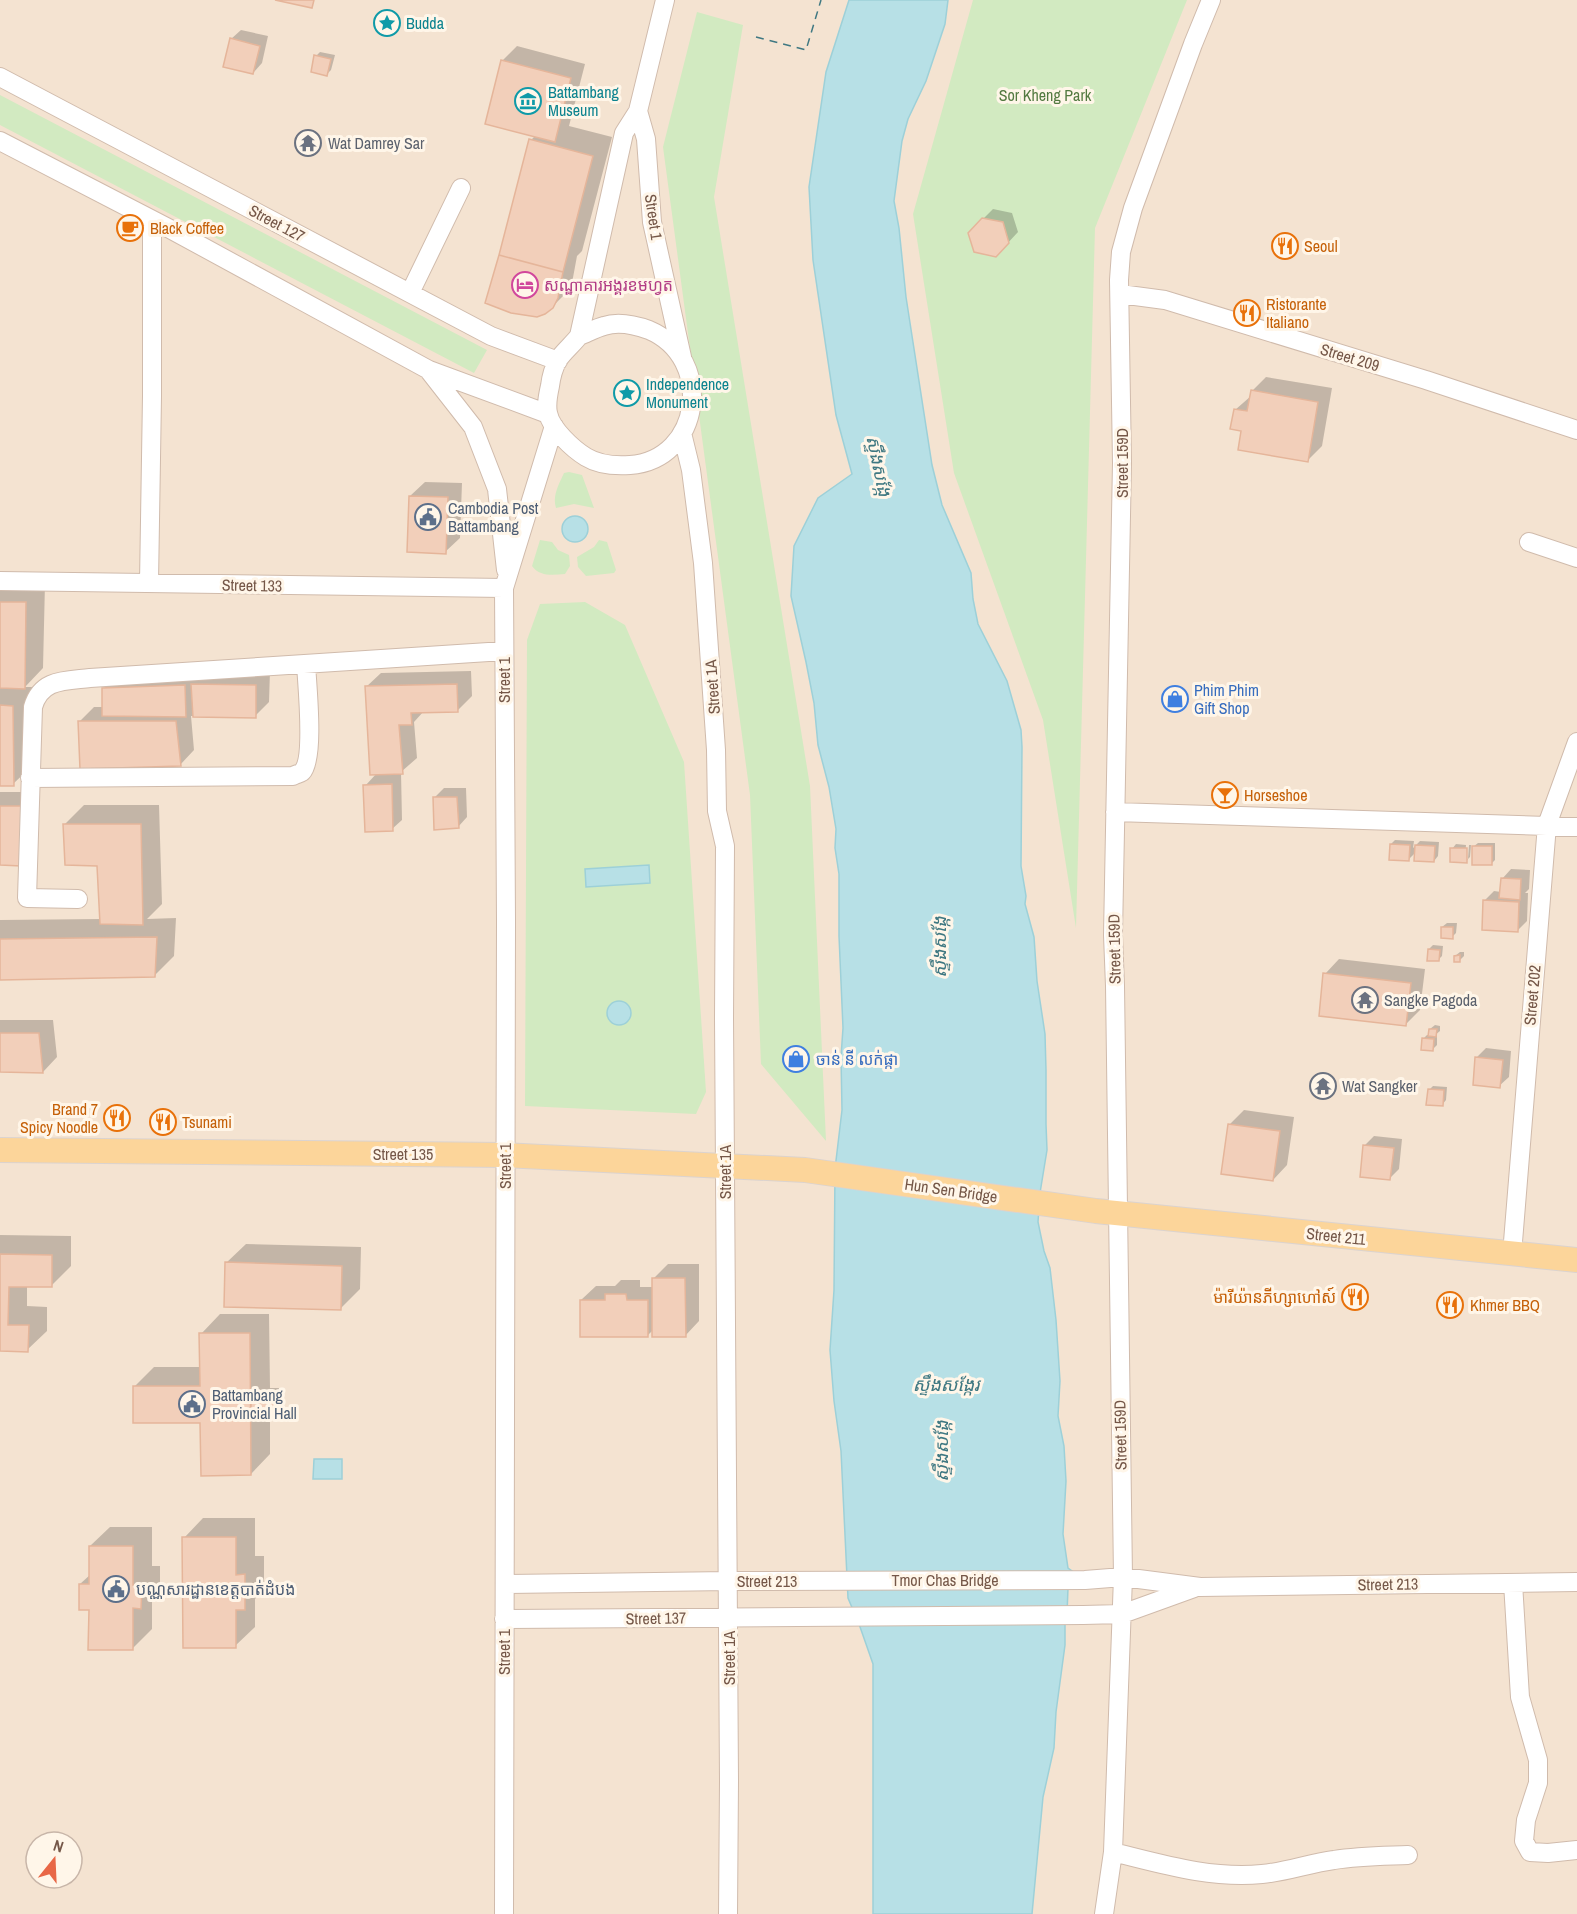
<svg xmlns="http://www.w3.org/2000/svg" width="1577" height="1914" viewBox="0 0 1577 1914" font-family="'Archivo Narrow','Noto Sans Khmer',sans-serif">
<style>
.residential{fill:#f4e3d1;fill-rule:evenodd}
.green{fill:#d2eac1}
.water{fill:#b7e0e6;stroke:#9dd0d8;stroke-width:1.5}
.shadow{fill:#0003}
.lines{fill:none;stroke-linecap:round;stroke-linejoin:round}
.ferry{stroke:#3f7882;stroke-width:1.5;stroke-dasharray:8 6;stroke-linecap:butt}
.building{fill:#f2cfba;stroke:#e5b59a;stroke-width:1.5}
.minor-casing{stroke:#d0bbac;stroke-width:20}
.major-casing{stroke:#dbd3cf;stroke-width:26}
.minor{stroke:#fff;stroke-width:18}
.major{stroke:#fcd59a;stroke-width:24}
.labels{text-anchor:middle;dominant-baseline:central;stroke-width:6;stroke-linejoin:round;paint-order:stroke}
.culture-label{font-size:16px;fill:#0d838f;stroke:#fff6e9;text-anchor:start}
.park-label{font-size:16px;fill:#537a41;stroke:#fff6e9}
.worship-label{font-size:16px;fill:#5b616d;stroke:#fff6e9;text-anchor:start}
.street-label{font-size:16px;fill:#755748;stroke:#fff6e9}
.food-label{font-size:16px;fill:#c56008;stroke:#fff6e9;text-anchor:start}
.hotel-label{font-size:16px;fill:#b23c85;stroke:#fff6e9;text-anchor:start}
.service-label{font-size:16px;fill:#4e5e75;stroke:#fff6e9;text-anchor:start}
.shop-label{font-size:16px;fill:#366cbe;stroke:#fff6e9;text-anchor:start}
.water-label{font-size:18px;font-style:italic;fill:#3f7882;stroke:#fff6e9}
</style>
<rect width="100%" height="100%" fill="#fcf2e3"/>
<path class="residential" d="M0,0H1577V1914H0ZM36,1842H72V1878H36Z"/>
<path class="green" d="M973,0H1187L1095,228L1076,928L1043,720L954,473L913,214Z
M697,12L743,25L714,197L810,786L826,1141L761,1064L750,795L663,147Z
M0,95L487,350L474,373L0,125Z
M569,472L582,475L594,508L574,504L556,508C552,496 559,484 564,473Z
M540,540L552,542L558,550L569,555L570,566L565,574C553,575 540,577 532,566Z
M599,540L607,542L616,570L614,573L586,576L578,567L577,557L594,547Z
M585,602L625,625L684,762L706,1092L696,1114L525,1106L527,640L540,604Z"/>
<path class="water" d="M849,0H948L945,24L926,81L908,119L902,141L894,201L899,228L906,297L932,465L942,505L971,573L973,599L978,624L1007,681L1021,730L1022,747L1021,866L1026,896L1025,904L1034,937L1037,981L1045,1034L1046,1070V1124L1047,1150L1040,1193L1038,1222L1044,1251L1050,1268L1056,1320L1060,1381L1058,1416L1064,1446L1066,1481L1063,1534L1068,1568L1085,1580L1068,1588L1067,1614L1065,1622V1645L1056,1712L1054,1748L1043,1797L1032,1914H873V1664L859,1624L848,1598L841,1451L834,1401L830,1350L834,1290L835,1169L842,1110L841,1057L843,1028L839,936V874L835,848L836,829L829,787L818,745L814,703L806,662L791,596L794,546L818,498L852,474L836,415L813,260L809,187L826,72Z
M562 529a13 13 0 1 1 26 0a13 13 0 1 1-26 0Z
M649,865L650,883L586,887L585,869Z
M607 1013a12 12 0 1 1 24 0a12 12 0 1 1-24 0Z
M314,1459H342V1479H313Z"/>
<path class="shadow" d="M241,30L268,36L262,63L253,73L231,39Z
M517,46L585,64L569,126L612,137L582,251L577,256L572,283L567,292L552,307L531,140L536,135L502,61Z
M320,52L335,55L331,70L326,75L316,56Z
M993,209L1012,213L1018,232L1005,246L983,219Z
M1266,377L1332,388L1322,446L1308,460L1243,430L1235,410L1251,396L1252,391Z
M425,482L462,483L460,538L445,552L410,496Z
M45,583L43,668L25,687H32L33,765L13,784H0V584Z
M270,671L269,702L255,716H191L194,750L180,765L79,722L94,707H104V689L118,674Z
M471,671L472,696L458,710L424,711L414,722L417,758L401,772L402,820L392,829L365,786L377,773L366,687L381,673Z
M444,788H466L467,817L458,827L434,798Z
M0,792H36L0,864Z
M84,805H159L162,904L147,919L176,918L174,956L155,975L0,978V920L101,919L98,864L65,824Z
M1395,840L1414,841L1413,848L1420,841L1439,842L1438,856L1434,861L1416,852L1409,859L1391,844Z
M1478,843H1495V860L1491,864L1473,847Z
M1456,844L1466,845L1465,859H1468L1469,845H1471L1470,857L1466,861L1452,849Z
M1511,869L1530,870L1529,889L1525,893H1528L1527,921L1517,931L1484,901L1494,891L1501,892L1502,879Z
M1447,923H1457L1456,933L1452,937L1442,927Z
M1433,945L1443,946L1442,956L1438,960L1429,949Z
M1460,952H1464V956L1460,960L1455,956Z
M1339,959L1425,969L1420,1010L1405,1025L1325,974Z
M0,1020H53L57,1057L43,1072L0,1070Z
M1435,1025L1440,1026V1031L1435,1035H1437V1045L1433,1049L1423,1039L1427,1035H1430V1029Z
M1486,1048L1511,1051L1509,1077L1499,1086L1477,1057Z
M1433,1086L1447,1087L1446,1100L1442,1105L1429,1090Z
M1244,1110L1294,1117L1287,1165L1273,1180L1230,1124Z
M1374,1136L1402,1139L1399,1169L1390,1178L1365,1145Z
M0,1235L71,1236V1266L51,1286L27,1285V1306L47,1307V1331L27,1350H0Z
M246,1244L361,1247L360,1289L340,1309L226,1263Z
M668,1264H699V1321L685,1336L654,1329L647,1336L581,1300L596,1286H615L621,1280H640V1287H653V1279Z
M220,1314H269L270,1388H279V1411L275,1415H270V1454L251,1474L202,1421L134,1387L154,1367H201V1334Z
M203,1518H255V1556H264V1589L255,1599V1627L235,1646L184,1538Z
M110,1527H152V1566H160V1588L152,1596V1629L133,1648L90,1609L80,1584L91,1574L90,1546Z"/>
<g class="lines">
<path class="ferry" d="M756,37L806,50L821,0"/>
</g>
<path class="building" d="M275,0H314L312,8Z
M230,38L260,46L253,74L223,67Z
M314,55L331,59L327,76L311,72Z
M501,60L571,78L555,142L485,124Z
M529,139L593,156L563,272L499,255Z
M982,218L1003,222L1009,243L996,257L974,252L968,233Z
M499,255L563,272L558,298L553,308L545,314L537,317L511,313L485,303Z
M1251,390L1318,402L1308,462L1238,450L1241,431L1230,429L1234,409L1247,411Z
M409,496L448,497L446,554L407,552Z
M0,602H26L25,689L0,688Z
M191,684L256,685V718L193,717Z
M457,684L458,712L411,713L412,725H399L403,774L370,775L365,686Z
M185,685L186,717L102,716V688Z
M0,705L13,706L14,786H0Z
M78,721H176L181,766L80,769Z
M392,784L393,831L365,832L363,785Z
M433,797H457L459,828L434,830Z
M0,806H22L21,866L0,865Z
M63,824H141L143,925L100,924L97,866L65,865Z
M1390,844L1410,845L1409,861L1389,860Z
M1415,845L1435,846L1434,862L1414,861Z
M1472,846H1492V865H1472Z
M1450,848H1467V863L1450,862Z
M1501,878L1521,879L1520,900L1499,898Z
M1483,900L1519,902L1518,932L1482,930Z
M1441,927H1453V939L1441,938Z
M157,937L155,977L0,980V939Z
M1428,949L1440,950L1439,961H1427Z
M1460,955V962H1454V956Z
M1323,973L1411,983L1406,1026L1319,1016Z
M1429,1029H1437L1436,1037L1428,1036Z
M0,1033H39L43,1073L0,1072Z
M1422,1038L1434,1039L1433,1051L1421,1050Z
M1475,1057L1503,1060L1500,1088L1473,1085Z
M1428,1089L1444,1090L1443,1106L1426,1105Z
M1228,1124L1280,1131L1273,1181L1221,1174Z
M1363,1145L1394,1148L1390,1180L1360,1177Z
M0,1254L52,1255V1287H9L8,1325H29L28,1352L0,1351Z
M225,1262L342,1266L341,1310L224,1307Z
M652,1278H685L686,1337H652Z
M605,1294H626L627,1300H648V1337H580V1300H605Z
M199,1333H250L251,1475L201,1476L200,1423H133V1386H200Z
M251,1392H275L276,1416L251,1417Z
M182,1537H236V1575L245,1574V1610H236V1648H183Z
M89,1546H133V1585H142L141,1609L133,1608V1650H88L89,1610H79V1584H89Z"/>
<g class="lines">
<defs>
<path id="minor" d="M0,77L491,336L558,361
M638,111L646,139L652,222L682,357
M0,141L170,229L429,370L548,414
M410,293L461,188
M1120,294L1165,300L1426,380L1577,430
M579,336C587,333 596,328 604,326C619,321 635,325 649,330C715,358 702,460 630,465C615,466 599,465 586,457C573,449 551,429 548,413C546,404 548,395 550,386C551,378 554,367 558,360C563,352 573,344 579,336L624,133L638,111L665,0
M430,372L473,427L497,489L506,570
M682,433L691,470L703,563L716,750L717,811L725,846L724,1018L729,1781L728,1914
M1529,542L1577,558
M0,581L504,588
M149,583L152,396V220
M30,778L293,776C296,774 299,774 302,772C315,759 307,684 306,664
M1115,812L1577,827
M78,899L27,898L33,707C41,679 64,681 90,678L504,651
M1512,1254L1547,825L1577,742
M1513,1583L1520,1697L1538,1760V1783L1526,1820L1524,1841L1530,1852L1548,1853L1577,1850
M505,1584L729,1581L1085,1580L1123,1577L1200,1587L1577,1582
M504,1619L1083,1615L1122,1614L1194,1588
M1113,1852C1162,1864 1211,1879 1262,1874C1286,1872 1310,1863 1334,1860C1359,1856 1383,1856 1408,1855
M504,1914L506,921L504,588L554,426
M1104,1914L1113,1852L1123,1577L1115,986L1113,935L1122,463L1119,280L1121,252L1133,208L1193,44L1211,0"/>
<path id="major" d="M0,1150L505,1155L805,1170L1096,1211L1577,1260"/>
</defs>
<use href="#minor" class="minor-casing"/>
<use href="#major" class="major-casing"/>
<use href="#minor" class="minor"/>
<use href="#major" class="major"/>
</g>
<defs>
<symbol id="sight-ring" viewBox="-11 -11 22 22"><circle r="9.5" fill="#fff6e9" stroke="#0f9aa8" stroke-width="1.5"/><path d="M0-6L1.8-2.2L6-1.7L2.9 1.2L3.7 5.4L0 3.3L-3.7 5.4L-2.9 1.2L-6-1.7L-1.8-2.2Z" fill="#0f9aa8"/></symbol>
<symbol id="museum-ring" viewBox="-11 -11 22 22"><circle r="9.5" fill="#fff6e9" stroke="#0f9aa8" stroke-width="1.5"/><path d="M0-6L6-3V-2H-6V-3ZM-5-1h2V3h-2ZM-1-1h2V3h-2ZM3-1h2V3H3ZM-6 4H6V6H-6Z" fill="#0f9aa8"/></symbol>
<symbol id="temple-ring" viewBox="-11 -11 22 22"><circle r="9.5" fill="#fff6e9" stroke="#6b7280" stroke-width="1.5"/><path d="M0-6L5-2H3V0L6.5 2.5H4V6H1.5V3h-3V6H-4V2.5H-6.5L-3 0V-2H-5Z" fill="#6b7280"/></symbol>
<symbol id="cafe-ring" viewBox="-11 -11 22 22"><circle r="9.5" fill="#fff6e9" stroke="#e8710a" stroke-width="1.5"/><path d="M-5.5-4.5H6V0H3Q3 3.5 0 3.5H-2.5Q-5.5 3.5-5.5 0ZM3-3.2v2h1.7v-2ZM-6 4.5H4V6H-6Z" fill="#e8710a"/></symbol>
<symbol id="restaurant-ring" viewBox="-11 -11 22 22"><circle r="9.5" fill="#fff6e9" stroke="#e8710a" stroke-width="1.5"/><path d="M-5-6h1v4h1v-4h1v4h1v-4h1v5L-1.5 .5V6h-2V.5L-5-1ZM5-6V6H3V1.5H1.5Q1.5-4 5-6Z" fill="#e8710a"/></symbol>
<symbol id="hotel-ring" viewBox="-11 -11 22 22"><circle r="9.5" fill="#fff6e9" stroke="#d1479c" stroke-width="1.5"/><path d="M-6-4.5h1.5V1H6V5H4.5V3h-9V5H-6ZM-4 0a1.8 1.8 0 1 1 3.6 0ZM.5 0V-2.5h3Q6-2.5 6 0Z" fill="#d1479c"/></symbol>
<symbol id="civic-ring" viewBox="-11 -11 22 22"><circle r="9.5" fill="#fff6e9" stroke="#5c6f8a" stroke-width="1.5"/><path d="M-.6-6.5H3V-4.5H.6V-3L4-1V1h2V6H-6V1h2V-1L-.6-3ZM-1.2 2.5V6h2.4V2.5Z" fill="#5c6f8a"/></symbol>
<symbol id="shop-ring" viewBox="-11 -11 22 22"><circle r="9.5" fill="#fff6e9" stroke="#3f7fe0" stroke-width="1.5"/><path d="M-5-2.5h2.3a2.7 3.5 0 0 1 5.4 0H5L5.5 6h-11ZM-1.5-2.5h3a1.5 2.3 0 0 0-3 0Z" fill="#3f7fe0"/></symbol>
<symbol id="bar-ring" viewBox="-11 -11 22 22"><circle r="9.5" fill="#fff6e9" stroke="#e8710a" stroke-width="1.5"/><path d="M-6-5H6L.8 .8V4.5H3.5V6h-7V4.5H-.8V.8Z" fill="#e8710a"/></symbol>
</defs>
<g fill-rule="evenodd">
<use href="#sight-ring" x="372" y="8" width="30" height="30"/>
<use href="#museum-ring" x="513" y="86" width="30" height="30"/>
<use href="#temple-ring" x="293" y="128" width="30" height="30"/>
<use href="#cafe-ring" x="115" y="213" width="30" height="30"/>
<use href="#restaurant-ring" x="1270" y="231" width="30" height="30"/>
<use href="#hotel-ring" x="510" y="270" width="30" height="30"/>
<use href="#restaurant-ring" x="1232" y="298" width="30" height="30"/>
<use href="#sight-ring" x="612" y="378" width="30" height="30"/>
<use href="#civic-ring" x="413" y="502" width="30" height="30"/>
<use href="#shop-ring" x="1160" y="684" width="30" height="30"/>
<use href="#bar-ring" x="1210" y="780" width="30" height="30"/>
<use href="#temple-ring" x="1350" y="985" width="30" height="30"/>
<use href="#shop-ring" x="781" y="1044" width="30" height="30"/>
<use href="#temple-ring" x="1308" y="1071" width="30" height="30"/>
<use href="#restaurant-ring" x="102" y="1103" width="30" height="30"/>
<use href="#restaurant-ring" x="148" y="1107" width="30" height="30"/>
<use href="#restaurant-ring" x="1340" y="1282" width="30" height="30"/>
<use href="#restaurant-ring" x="1435" y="1290" width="30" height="30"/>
<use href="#civic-ring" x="177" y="1389" width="30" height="30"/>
<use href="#civic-ring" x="101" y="1574" width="30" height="30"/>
</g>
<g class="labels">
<g class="culture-label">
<text x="406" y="23">Budda</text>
<text x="548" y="92">Battambang<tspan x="548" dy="18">Museum</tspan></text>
<text x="646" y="384">Independence<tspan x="646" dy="18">Monument</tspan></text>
</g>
<g class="park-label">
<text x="1045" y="95">Sor Kheng Park</text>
</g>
<g class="worship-label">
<text x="328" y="143">Wat Damrey Sar</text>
<text x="1384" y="1000">Sangke Pagoda</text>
<text x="1342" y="1086">Wat Sangker</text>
</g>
<g class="street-label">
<text transform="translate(654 217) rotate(82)">Street 1</text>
<text transform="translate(277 223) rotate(28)">Street 127</text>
<text transform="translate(1350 357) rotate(17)">Street 209</text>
<text transform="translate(1122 463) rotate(-90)">Street 159D</text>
<text transform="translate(252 585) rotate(1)">Street 133</text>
<text transform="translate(504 680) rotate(-90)">Street 1</text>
<text transform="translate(712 687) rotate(-94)">Street 1A</text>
<text transform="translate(1114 949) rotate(-91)">Street 159D</text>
<text transform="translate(1532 995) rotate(-85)">Street 202</text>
<text x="403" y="1154">Street 135</text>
<text transform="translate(505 1166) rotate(-90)">Street 1</text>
<text transform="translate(725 1172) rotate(-90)">Street 1A</text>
<text transform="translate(951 1190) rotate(8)">Hun Sen Bridge</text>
<text transform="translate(1336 1236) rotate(6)">Street 211</text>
<text transform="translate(1120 1435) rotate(-91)">Street 159D</text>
<text x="945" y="1580">Tmor Chas Bridge</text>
<text x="767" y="1581">Street 213</text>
<text transform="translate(1388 1584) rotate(-1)">Street 213</text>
<text transform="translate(656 1618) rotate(-1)">Street 137</text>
<text transform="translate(504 1652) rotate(-90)">Street 1</text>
<text transform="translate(729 1658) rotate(-90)">Street 1A</text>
</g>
<g class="food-label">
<text x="150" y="228">Black Coffee</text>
<text x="1304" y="246">Seoul</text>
<text x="1266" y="304">Ristorante<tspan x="1266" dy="18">Italiano</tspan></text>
<text x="1244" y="795">Horseshoe</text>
<text x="98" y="1109" text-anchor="end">Brand 7<tspan x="98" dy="18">Spicy Noodle</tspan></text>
<text x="182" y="1122">Tsunami</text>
<text x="1336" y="1297" text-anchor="end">ម៉ារីយ៉ានភីហ្សាហៅស៍</text>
<text x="1470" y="1305">Khmer BBQ</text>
</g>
<g class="hotel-label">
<text x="544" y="285">សណ្ឋាគារអង្គរខមហ្វត</text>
</g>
<g class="service-label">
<text x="448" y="508">Cambodia Post<tspan x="448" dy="18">Battambang</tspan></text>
<text x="212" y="1395">Battambang<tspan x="212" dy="18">Provincial Hall</tspan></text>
<text x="136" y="1589">បណ្ណសារដ្ឋានខេត្តបាត់ដំបង</text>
</g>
<g class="shop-label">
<text x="1194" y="690">Phim Phim<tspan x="1194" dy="18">Gift Shop</tspan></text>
<text x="816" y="1059">ចាន់ នី លក់ផ្កា</text>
</g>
<g class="water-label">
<text transform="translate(879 466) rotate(78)">ស្ទឹងសង្កែ</text>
<text transform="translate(939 947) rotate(-90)">ស្ទឹងសង្កែ</text>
<text x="946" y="1384">ស្ទឹងសង្កែរ</text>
<text transform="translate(941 1451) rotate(-90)">ស្ទឹងសង្កែ</text>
</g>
</g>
<g transform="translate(54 1860) rotate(18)"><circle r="28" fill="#fff6e9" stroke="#c8b6a9" stroke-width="1.5"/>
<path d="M0-4.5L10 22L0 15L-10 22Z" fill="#e86746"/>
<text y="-9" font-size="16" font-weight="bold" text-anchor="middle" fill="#755748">N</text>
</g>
</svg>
